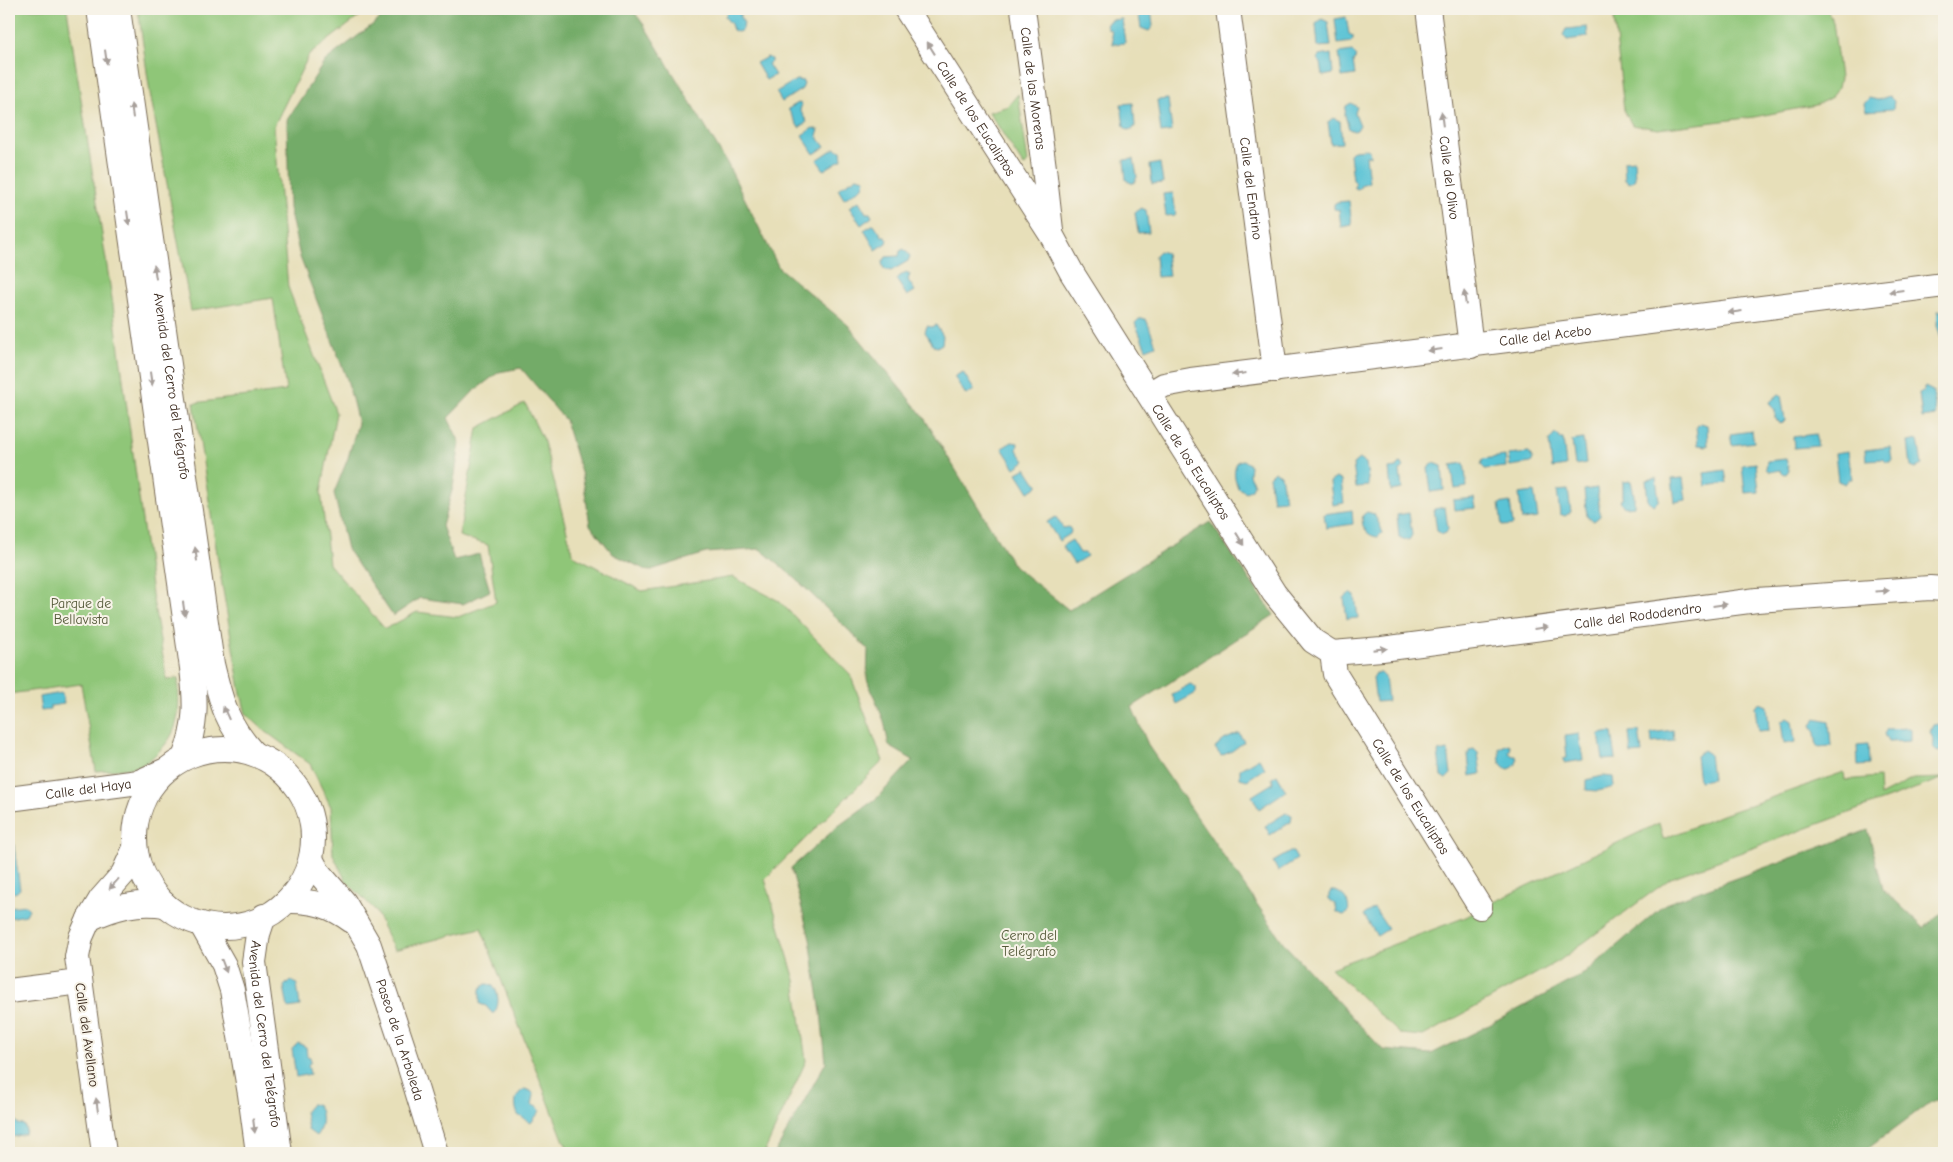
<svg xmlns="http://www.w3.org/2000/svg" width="1953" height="1162" viewBox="0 0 1953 1162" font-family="'Comic Neue',sans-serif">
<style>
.green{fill:#8fc678;stroke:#65784b}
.forest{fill:#73ab68;stroke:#576a43}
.water{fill:#5ac3d5;stroke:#4a767a}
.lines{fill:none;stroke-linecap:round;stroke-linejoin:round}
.minor-casing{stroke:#776954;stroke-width:26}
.minor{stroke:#fff;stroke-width:24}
.oneway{fill:#a79f9a}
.labels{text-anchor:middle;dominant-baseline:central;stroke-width:4;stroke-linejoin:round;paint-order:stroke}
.street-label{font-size:14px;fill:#3b2a1e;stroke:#f7f3e8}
.park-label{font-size:14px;fill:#545939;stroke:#f7f3e8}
</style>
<rect width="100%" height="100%" fill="#f7f3e8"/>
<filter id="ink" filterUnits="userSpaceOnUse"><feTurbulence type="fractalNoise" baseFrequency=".02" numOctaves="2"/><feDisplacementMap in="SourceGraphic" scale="10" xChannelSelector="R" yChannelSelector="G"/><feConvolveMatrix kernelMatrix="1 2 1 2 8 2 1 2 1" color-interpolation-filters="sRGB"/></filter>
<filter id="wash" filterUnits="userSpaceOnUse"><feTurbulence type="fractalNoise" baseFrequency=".0096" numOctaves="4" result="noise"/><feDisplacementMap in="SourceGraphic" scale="20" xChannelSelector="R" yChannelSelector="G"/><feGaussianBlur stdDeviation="1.12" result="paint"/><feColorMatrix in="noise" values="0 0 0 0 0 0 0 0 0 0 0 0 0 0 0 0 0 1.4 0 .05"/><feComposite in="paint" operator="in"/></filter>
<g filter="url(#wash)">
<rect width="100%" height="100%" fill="#e7dfb9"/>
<path class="green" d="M9,9H67L113,305L152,594L167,680L178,678C179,708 182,731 157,753C151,759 143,766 135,767C122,770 109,770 96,771L81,684L9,694Z
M138,9H369L309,55L274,126L288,287L336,413L321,492L329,564L385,629L417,612L458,617L496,602L488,545L459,536L478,428L525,403L544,442L573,555L642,591L733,577L779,601L850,674L883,761L765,879L795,980L806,1061L764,1153H571L563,1139L481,928L394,950L375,910L346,881L333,855L331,807L310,764L265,731L246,714L240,689L219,567L194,403L286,391L273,298L191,311L150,93Z
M1613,9H1827L1833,22L1840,78L1838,88L1830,98L1816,105L1754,117L1658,129L1632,125L1624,110Z
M1018,94L1028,162L1025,166L1023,165L989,112L1008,106Z
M1844,772L1845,780L1879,777L1880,796L1913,779L1944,778L1671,878L1559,961L1423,1036L1400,1034L1331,968L1466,917L1492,903L1659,823L1663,839L1722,815Z"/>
<path class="forest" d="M393,9H632L644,25L727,163L779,268L848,325L923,416L1014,566L1069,610L1210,522L1274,615L1132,707L1149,747L1285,945L1383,1050L1431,1054L1480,1030L1585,973L1665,904L1868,830L1883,889L1924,928L1944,911V1096L1926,1105L1862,1153H775L826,1062L821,1013L810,939L791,868L837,827L877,798L913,760L889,746L884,721L867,679L868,649L796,579L760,549L706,553L648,571L613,554L590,525L583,479L565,420L521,368L499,372L474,391L448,418L460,443L453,487L442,526L454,560L479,554L490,591L463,604L420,598L393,616L347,549L334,493L348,458L358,423L347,379L300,257L289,208L287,120L325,61Z"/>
<path class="water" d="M734,9H741L740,17L744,23L741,31L737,32L733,30L731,24L725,17L727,12Z
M1138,9H1151L1153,26L1149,31L1141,28Z
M1346,17L1349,34L1353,36V39L1351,42L1338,44L1335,19Z
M1122,19L1125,43L1113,44L1111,30L1108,29L1106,25L1110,20Z
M1322,19L1328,22L1331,46L1318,47L1316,24Z
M1587,27L1588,37L1567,40L1563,35L1566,29Z
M1352,51L1356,55L1355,59L1353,61L1355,75L1342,77L1339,53Z
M1331,54L1333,74L1323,76L1321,63L1317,59L1319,56Z
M767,57L771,59V62L768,64L775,75L766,80L756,63Z
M796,80L803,81L804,84L802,89L782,102L776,92Z
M1889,96L1894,101L1893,109L1866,111L1864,104L1869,98L1878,100Z
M1168,99L1172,131L1161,133L1157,100Z
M798,103L802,104L800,110L807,122L799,128L788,109Z
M1133,103L1135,126L1133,129L1128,130L1124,127L1121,104Z
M1351,103L1357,107L1355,113L1360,125L1357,130L1354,131L1349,129L1345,115L1346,106Z
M1333,118L1340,121L1342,143L1331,144L1328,122Z
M813,128L819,130L817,136L825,147L814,154L802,135Z
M835,148L841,151L842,159L824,170L817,160Z
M1365,149L1369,150L1370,156H1366L1369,182L1361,185L1360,188L1357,189L1354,187L1356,183L1353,180L1350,154L1354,150Z
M1134,159L1137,177L1134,183H1131L1126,180L1124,160Z
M1634,160L1635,179L1630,183L1625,180L1624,161Z
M1160,163L1163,183L1152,184L1150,165Z
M857,177L865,179L863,187L844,199L838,189Z
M1173,193L1176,215L1166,216L1163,194Z
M859,201L866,213H870L872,217L861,225L849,207Z
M1349,201L1352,225L1341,227L1339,210L1334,209V204L1337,202Z
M1141,208L1146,210L1149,232L1138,233L1135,212Z
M874,224L882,236H885L888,239L887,243L876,250L864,230Z
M904,249L910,256L908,261L891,271L884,269L882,263L886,257L899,256L900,251Z
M1159,251L1166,253L1169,276L1157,277L1155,255Z
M906,272L910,274L908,280L915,291L907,296L896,279Z
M1938,311H1944V339H1941L1937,325Z
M1139,319H1146L1156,345L1146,349L1135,323Z
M936,325L943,336L942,344L937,347L934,346L925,332L927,326L932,327Z
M963,372L974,390L966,395L955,378V376Z
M1925,387L1933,391L1936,416L1922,418L1919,393L1922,392Z
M1779,394L1781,395L1785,420L1781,424L1775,418V410L1771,406L1770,402Z
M1701,423L1707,425L1708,446L1698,445L1696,426Z
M1752,431L1754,442L1732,445L1730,434Z
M1555,434L1559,436L1560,439H1563L1566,466L1552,468L1549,441Z
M1815,434L1818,446L1794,448L1793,437Z
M1583,439L1586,463L1575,465L1572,441Z
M1918,440L1922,465L1916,468L1911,466L1908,442Z
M1012,442L1018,443L1017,450L1025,461L1015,468L1002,448Z
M1890,447L1892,459L1890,462H1886L1883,459L1866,460L1865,450Z
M1848,451L1852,479H1849L1845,484L1838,481L1835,453Z
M1529,453L1533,459L1531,463L1510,466L1508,455Z
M1505,456L1506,467L1485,469L1481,465L1483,459Z
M1359,459L1366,463L1369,486L1356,487L1353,464Z
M1786,459L1789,470L1786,474L1783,473L1780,470L1770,472L1766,469L1767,461Z
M1243,460L1250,465L1249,475L1254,484L1252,489L1246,492L1238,488C1235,480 1232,469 1238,461Z
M1399,463L1402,464L1404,467L1400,471L1402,489L1391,491L1389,469L1396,468Z
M1434,463L1442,466L1444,490L1431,492L1428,468Z
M1464,463L1467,487L1455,489L1451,465Z
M1756,463L1759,492L1745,493L1742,465Z
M1026,468L1035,482L1038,484V486L1029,492L1017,473Z
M1725,470L1727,483L1706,486L1704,473Z
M1274,471L1281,475L1285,500L1273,501L1269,476Z
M1336,478L1341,481L1344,503L1333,505L1330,482Z
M1656,478L1659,500L1654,505L1648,501L1646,480Z
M1683,478L1686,500L1675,502L1672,479Z
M1631,481L1634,495V506L1624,507L1620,501L1623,497V482Z
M1597,488L1600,516L1594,521L1587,517L1584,490Z
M1568,490L1571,512L1565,516L1560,514L1557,491Z
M1534,492L1538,518L1522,520L1519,494Z
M1474,498L1476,508L1454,510L1453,500Z
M1510,502L1513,525L1502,526L1499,504Z
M1445,507L1448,529L1446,533L1442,534L1437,531L1434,509Z
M1352,510L1353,524L1326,528L1324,514Z
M1367,512L1374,514C1376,519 1383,529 1382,533L1378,537C1367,536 1360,527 1363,515Z
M1409,513L1412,535L1409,540H1405L1399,537L1397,515Z
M1056,517L1063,528L1069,527L1071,531L1070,534L1059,541L1047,522Z
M1072,540L1080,553H1085L1087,556L1074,564L1062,546Z
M1350,593L1355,596L1358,618L1347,619L1344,598Z
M1376,673H1381L1385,677L1388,701L1376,702L1373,678Z
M1190,684L1196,687V693L1176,704L1172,695Z
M62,693L64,704L50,706V710L41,711L39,697Z
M1760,703L1767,706L1769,730L1758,731L1755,707Z
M1787,718L1792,721L1795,742L1784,744L1781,722Z
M1816,719L1829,722L1831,746L1817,747L1815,733L1811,725Z
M1939,724C1947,730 1945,742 1942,751L1938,752L1933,747L1934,741L1930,732L1933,725Z
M1910,728V741L1888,742L1884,734L1887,729Z
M1673,730L1674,741L1652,743L1651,733Z
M1639,731L1642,753L1631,754L1629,732Z
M1612,732L1616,759L1603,760L1599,734Z
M1239,733L1244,742L1232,751L1221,756L1215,748L1224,740Z
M1579,734L1583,760L1564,763L1563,759L1567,758L1565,736Z
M1509,744L1511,747L1509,753L1513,756H1516C1518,762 1516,767 1509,769C1498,767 1500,757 1499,748Z
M1868,744L1869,765L1858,766L1857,745Z
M1448,750L1451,774L1446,779L1441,776L1438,752Z
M1470,750L1474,749L1478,753L1481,774L1470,776L1468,754Z
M1703,750L1709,754L1712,779L1699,781L1696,756Z
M1259,758L1265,768L1247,780L1240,778V769Z
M1277,775L1286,791L1259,809L1252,796L1273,783L1272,778Z
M1603,776L1613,777L1614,787L1598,791L1586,790V780Z
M1286,813L1292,815L1291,822L1270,835L1265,826Z
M9,832H12L20,889L17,892L14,893L9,890L11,882Z
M1290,852H1293L1297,859L1278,871L1273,862Z
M1331,891C1342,890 1351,902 1348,913L1343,915L1337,912L1336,905L1329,900V894Z
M25,905L29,909L26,915L9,918V907Z
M1374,908L1388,929L1377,936L1364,915Z
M290,980L297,984L300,1006L288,1008L284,986Z
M486,984L493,985C499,994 500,1005 494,1013H492L486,1006L480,1004V989Z
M298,1043L306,1047L307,1056L310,1057L311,1061L308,1065L310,1074L296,1077L292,1049Z
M525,1089L531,1091L534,1095L532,1105L538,1107L540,1111L531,1123L518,1115C514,1105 514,1094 525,1089Z
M311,1104L317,1105C324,1112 322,1130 316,1136L308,1130L305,1111Z
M9,1118H14L18,1124L24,1125L26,1130L25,1134L12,1137L9,1136Z"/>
</g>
<g filter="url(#ink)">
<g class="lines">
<defs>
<g id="minor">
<path d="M99,9L192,668C196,703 197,725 184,758"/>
<path id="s1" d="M118,9L212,664C221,702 226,723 253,753"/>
<path id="s2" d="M906,9L1052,236L1072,273L1274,593L1313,641L1332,653"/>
<path id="s3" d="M1023,9L1044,168L1051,230"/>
<path id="s4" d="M1228,9L1275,370"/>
<path id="s5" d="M1428,9L1471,346"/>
<path id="s6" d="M1149,394L1164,385L1191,380L1944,285"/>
<path id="s7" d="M1332,653L1382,649L1757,600L1930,588L1944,589"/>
<path id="s8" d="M1332,653L1335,674L1480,907"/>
<circle cx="224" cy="838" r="89"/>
<path id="s9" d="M9,799L139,782L164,771"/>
<path id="s10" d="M311,859L318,872L344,902L369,945L410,1068L436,1153"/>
<path d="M287,901C313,900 332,906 352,921"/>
<path id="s11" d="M264,916L258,934L254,962L280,1153"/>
<path d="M89,919C114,907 137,901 165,905"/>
<path d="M201,924L224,965L232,990L250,1094L258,1153"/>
<path d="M9,991L80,982"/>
<path d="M104,1153L77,957L81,937L89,919L101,899L123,874L135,848"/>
</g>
</defs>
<use href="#minor" class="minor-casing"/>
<use href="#minor" class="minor"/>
</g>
<defs><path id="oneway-solid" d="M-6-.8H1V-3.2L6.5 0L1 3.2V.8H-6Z" transform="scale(1.25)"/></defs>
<g class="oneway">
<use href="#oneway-solid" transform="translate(931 48) rotate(-122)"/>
<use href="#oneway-solid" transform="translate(106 57) rotate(82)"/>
<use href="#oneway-solid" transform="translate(132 111) rotate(-98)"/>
<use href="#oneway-solid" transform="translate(1442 119) rotate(-97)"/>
<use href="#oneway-solid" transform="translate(128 218) rotate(82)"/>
<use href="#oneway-solid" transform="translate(155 272) rotate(-98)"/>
<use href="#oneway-solid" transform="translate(1896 291) rotate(173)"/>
<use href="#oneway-solid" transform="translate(1465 298) rotate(-97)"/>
<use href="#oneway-solid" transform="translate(1735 312) rotate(173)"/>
<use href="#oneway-solid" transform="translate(1435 350) rotate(173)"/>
<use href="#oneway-solid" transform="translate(1239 374) rotate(173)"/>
<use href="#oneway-solid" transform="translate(151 379) rotate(82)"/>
<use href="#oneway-solid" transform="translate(1240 539) rotate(58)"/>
<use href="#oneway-solid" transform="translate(196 554) rotate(-98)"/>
<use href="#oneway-solid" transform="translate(1882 591) rotate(-4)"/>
<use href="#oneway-solid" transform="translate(1720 605) rotate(-7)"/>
<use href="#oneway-solid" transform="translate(184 609) rotate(82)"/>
<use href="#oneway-solid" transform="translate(1541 628) rotate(-7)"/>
<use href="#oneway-solid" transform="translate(1380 649) rotate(-6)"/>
<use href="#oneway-solid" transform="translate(226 713) rotate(-114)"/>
<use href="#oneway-solid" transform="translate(114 884) rotate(132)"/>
<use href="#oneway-solid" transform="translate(224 966) rotate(69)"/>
<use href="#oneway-solid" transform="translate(97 1105) rotate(-98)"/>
<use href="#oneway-solid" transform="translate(254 1126) rotate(83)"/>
</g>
</g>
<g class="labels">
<g class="street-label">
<text stroke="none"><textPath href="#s3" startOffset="80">Calle de las Moreras</textPath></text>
<text stroke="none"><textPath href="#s2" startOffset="130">Calle de los Eucaliptos</textPath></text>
<text stroke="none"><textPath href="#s5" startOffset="170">Calle del Olivo</textPath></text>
<text stroke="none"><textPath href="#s4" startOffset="181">Calle del Endrino</textPath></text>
<text stroke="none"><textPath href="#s6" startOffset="402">Calle del Acebo</textPath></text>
<text stroke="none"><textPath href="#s1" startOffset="381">Avenida del Cerro del Telégrafo</textPath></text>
<text stroke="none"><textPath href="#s2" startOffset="535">Calle de los Eucaliptos</textPath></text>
<text stroke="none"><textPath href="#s7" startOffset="308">Calle del Rododendro</textPath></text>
<text stroke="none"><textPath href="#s9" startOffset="80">Calle del Haya</textPath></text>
<text stroke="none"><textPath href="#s8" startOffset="165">Calle de los Eucaliptos</textPath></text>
<text stroke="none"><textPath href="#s11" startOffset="120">Avenida del Cerro del Telégrafo</textPath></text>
<text transform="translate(87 1035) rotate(82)">Calle del Avellano</text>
<text stroke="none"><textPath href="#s10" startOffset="204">Paseo de la Arboleda</textPath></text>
</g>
<g class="park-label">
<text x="81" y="603">Parque de<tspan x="81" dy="16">Bellavista</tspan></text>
<text x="1029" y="935">Cerro del<tspan x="1029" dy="16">Telégrafo</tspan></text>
</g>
</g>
<rect width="1953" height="1162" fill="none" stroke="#f7f3e8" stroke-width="30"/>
</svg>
